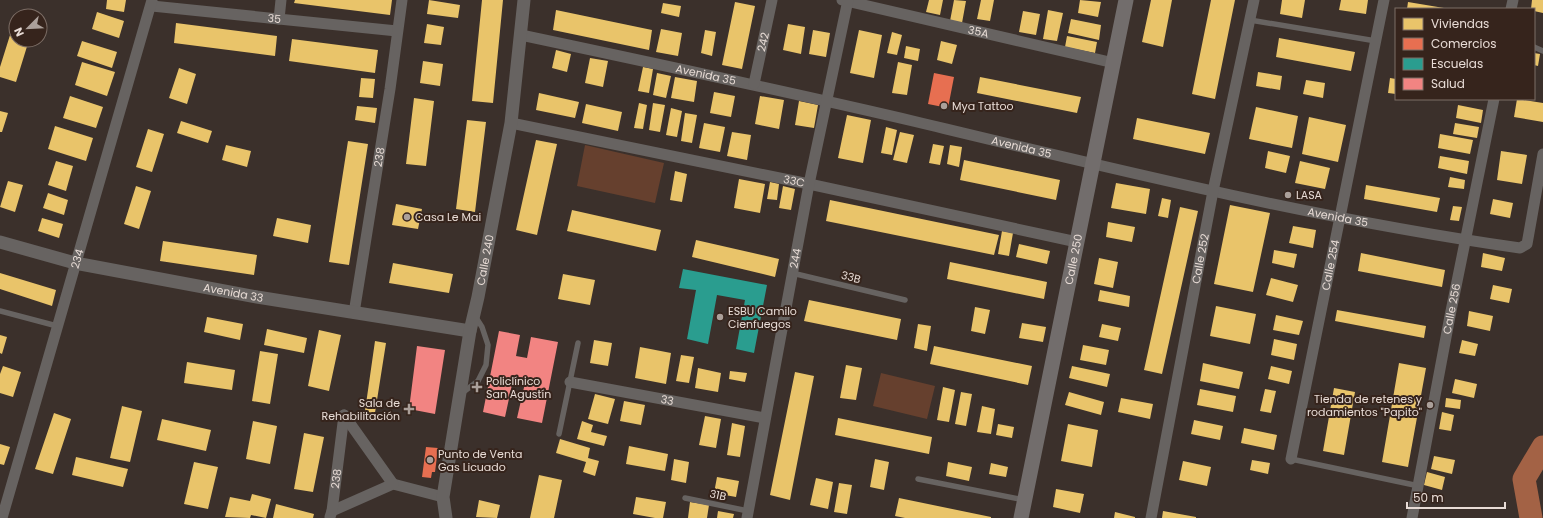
<svg xmlns="http://www.w3.org/2000/svg" width="1543" height="518" viewBox="0 0 1543 518" font-family="Poppins,sans-serif">
<style>
.green{fill:#66402e}
.homes{fill:#e9c46a}
.shops{fill:#e76f51}
.schools{fill:#2a9d8f}
.health{fill:#f28482}
.lines{fill:none;stroke-linecap:round;stroke-linejoin:round}
.river{stroke:#a36245;stroke-width:23}
.service{stroke:#676361;stroke-width:5.5}
.minor{stroke:#676361;stroke-width:11}
.tertiary{stroke:#676361;stroke-width:13}
.secondary{stroke:#726d6c;stroke-width:15}
.poi-dot{fill:#aba09a;stroke:#36241c;stroke-width:1.5}
.labels{text-anchor:middle;dominant-baseline:central;stroke-width:4;stroke-linejoin:round;paint-order:stroke}
.street-label{font-size:11px;fill:#e8dcd6;stroke:#36241c}
.poi-label{font-size:11px;fill:#e8dcd6;stroke:#36241c;text-anchor:start}
</style>
<rect width="100%" height="100%" fill="#3b302b"/>
<path class="green" d="M585,145L664,163L655,203L577,186Z
M881,373L935,386L927,419L873,406Z"/>
<path class="homes" d="M107,0H126L124,12L106,9Z
M295,0H392L390,15L294,3Z
M429,0L460,5L458,18L427,14Z
M482,0H503L493,103L472,101Z
M929,0H943L940,15L926,12Z
M954,0L966,1L962,23L950,21Z
M981,0H994L990,21L977,19Z
M1080,0L1101,2L1098,17L1078,13Z
M1151,0H1172L1163,47L1142,42Z
M1211,0H1235L1215,99L1192,94Z
M1282,0H1305L1302,18L1280,14Z
M1341,0H1368L1366,14L1339,10Z
M1532,0H1543V13L1534,11V9H1531Z
M735,2L755,6L742,69L722,65Z
M1408,2L1444,8L1443,9H1407Z
M663,3L681,6L679,17L661,13Z
M556,10L652,30L649,50L553,30Z
M1048,10L1063,13L1057,41L1043,39Z
M1023,11L1040,14L1036,35L1019,32Z
M97,12L124,21L119,38L92,29Z
M16,16V40H29L16,82L0,77V67Z
M1071,19L1101,25L1099,40L1068,33Z
M176,23L277,36L275,56L174,43Z
M427,24L444,27L441,45L424,43Z
M788,24L805,27L801,54L783,50Z
M661,29L682,33L678,56L656,52Z
M705,30L716,32L712,56L701,53Z
M813,30L830,33L826,57L809,54Z
M859,30L882,35L874,78L850,73Z
M892,32L902,35L897,55L887,53Z
M1067,36L1097,42L1095,53L1065,47Z
M1279,38L1355,52L1351,71L1276,57Z
M292,39L378,50L375,73L289,61Z
M82,41L117,52L112,68L77,56Z
M941,41L957,45L952,64L937,60Z
M906,46L920,49L918,61L904,58Z
M556,50L571,54L567,72L552,68Z
M1534,53L1540,54L1538,66L1534,65Z
M590,58L608,61L603,87L585,83Z
M423,61L443,64L440,86L420,83Z
M82,62L115,72L107,96L75,85Z
M898,62L912,65L907,95L892,93Z
M643,67L653,69L649,93L638,91Z
M179,68L196,74L187,104L169,98Z
M1258,72L1282,76L1280,90L1256,86Z
M657,73L671,76L666,98L653,95Z
M675,77L697,81L694,102L671,98Z
M980,77L1081,97L1077,113L977,93Z
M361,78L375,79L373,98L359,97Z
M1390,78L1396,79V94L1388,93Z
M1306,80L1325,83L1323,98L1303,94Z
M714,92L735,96L731,117L710,113Z
M539,93L579,102L575,118L536,110Z
M70,96L103,107L96,128L63,118Z
M760,96L784,100L779,129L755,124Z
M414,98L434,101L426,166L406,164Z
M1517,99L1543,103V122L1514,117Z
M799,101L818,105L814,128L795,125Z
M639,103L647,105L643,129L634,128Z
M653,103L665,105L660,132L649,130Z
M586,104L622,112L618,131L582,123Z
M1458,105L1483,110L1481,123L1456,118Z
M357,106L377,108L375,123L355,120Z
M1256,107L1298,116L1292,148L1249,139Z
M671,108L682,111L677,137L666,135Z
M0,111L8,113L2,132H0Z
M685,113L697,115L692,143L681,141Z
M847,115L871,120L863,163L838,158Z
M1309,117L1346,125L1338,162L1302,154Z
M1137,118L1210,133L1205,154L1133,139Z
M467,120L486,122L475,212L456,209Z
M181,121L212,131L208,143L177,133Z
M704,123L725,127L720,152L699,148Z
M1455,123L1479,127L1477,138L1453,134Z
M55,126L93,138L86,161L48,149Z
M886,127L897,130L892,155L881,153Z
M148,129L164,134L152,172L136,167Z
M732,132L751,135L747,160L727,156Z
M900,132L914,135L907,163L893,160Z
M1440,134L1473,140L1470,154L1438,148Z
M536,140L557,144L537,235L516,230Z
M348,141L368,144L349,265L329,262Z
M933,144L944,146L940,165L929,163Z
M226,145L251,151L247,167L222,160Z
M950,145L962,147L959,167L947,164Z
M1268,151L1290,156L1286,173L1265,168Z
M1501,151L1527,155L1522,184L1497,180Z
M1440,156L1469,161L1467,174L1438,168Z
M964,160L1060,180L1056,200L960,180Z
M56,161L73,166L66,191L48,185Z
M1300,161L1330,168L1325,189L1295,183Z
M675,171L687,174L682,202L670,200Z
M1450,177L1465,180L1464,189L1448,187Z
M739,179L765,184L760,213L734,208Z
M8,181L23,185L15,212L0,207Z
M770,182L779,184L777,200L767,199Z
M1116,183L1150,189L1146,214L1111,208Z
M1366,185L1440,198L1437,212L1364,199Z
M136,186L151,191L139,229L124,224Z
M783,186L795,189L791,210L779,208Z
M48,193L68,200L64,215L43,208Z
M1162,198L1171,200L1168,218L1158,216Z
M1493,199L1513,203L1510,218L1490,214Z
M830,200L999,235L994,255L826,221Z
M396,204L422,209L418,229L392,225Z
M1230,205L1270,213L1253,292L1214,284Z
M1453,206L1462,207L1459,221L1450,220Z
M1180,207L1198,211L1162,374L1144,370Z
M572,210L661,230L656,251L567,231Z
M42,218L63,224L59,238L38,231Z
M277,218L311,225L308,243L273,236Z
M1108,222L1135,227L1132,242L1106,237Z
M1293,226L1316,230L1313,248L1289,243Z
M1002,231L1013,233L1009,256L998,254Z
M696,240L779,259L775,277L692,257Z
M163,241L257,255L254,275L160,261Z
M1019,244L1050,251L1047,264L1016,257Z
M1274,250L1297,254L1294,268L1272,263Z
M1361,253L1445,270L1442,287L1358,271Z
M1483,253L1505,258L1502,271L1481,267Z
M1099,258L1118,262L1113,288L1094,284Z
M950,262L1047,282L1044,299L947,279Z
M393,263L453,274L449,293L389,283Z
M0,273L56,290L52,306L0,289Z
M563,274L595,280L590,305L558,299Z
M1271,278L1298,285L1293,302L1266,295Z
M1493,285L1512,289L1509,303L1490,299Z
M1100,290L1130,296L1129,307L1098,301Z
M809,300L901,319L897,340L804,321Z
M1216,306L1256,314L1250,344L1210,336Z
M975,307L990,310L985,334L971,331Z
M1337,310L1426,326L1424,338L1335,321Z
M1469,311L1493,316L1490,331L1467,326Z
M1276,315L1303,321L1299,335L1273,330Z
M207,317L243,324L240,340L204,332Z
M1022,323L1046,327L1043,342L1019,338Z
M918,324L931,326L927,351L914,348Z
M1102,324L1121,328L1118,341L1099,337Z
M267,329L307,338L304,353L264,345Z
M319,330L341,335L329,391L308,386Z
M0,335L7,337L2,354L0,353Z
M1274,339L1297,344L1294,360L1271,355Z
M594,340L612,343L608,366L590,363Z
M1462,340L1478,344L1475,356L1459,353Z
M375,341L386,343L374,419L364,418Z
M1083,345L1109,350L1106,365L1080,360Z
M934,346L1032,366L1028,385L930,364Z
M640,347L671,353L666,384L635,378Z
M260,351L278,354L270,404L252,401Z
M681,355L694,357L689,383L676,381Z
M187,362L235,370L232,390L184,383Z
M1203,363L1243,372L1239,389L1200,381Z
M1399,363L1426,368L1408,467L1382,462Z
M846,365L862,368L856,400L840,398Z
M3,366L21,372L13,397L0,393V374Z
M1072,366L1110,374L1107,387L1069,378Z
M1271,366L1292,371L1289,384L1268,379Z
M698,368L721,373L718,392L695,388Z
M730,371L747,373L745,382L729,379Z
M795,372L814,376L790,500L770,495Z
M1455,379L1477,384L1474,398L1452,393Z
M943,387L955,390L949,422L937,420Z
M1334,388L1355,392L1344,455L1323,451Z
M1200,389L1236,396L1233,412L1197,405Z
M1265,389L1276,391L1271,413L1260,411Z
M961,392L972,394L966,426L955,424Z
M1069,392L1104,402L1101,415L1065,405Z
M595,394L615,399L608,424L588,419Z
M1121,398L1153,404L1150,419L1118,412Z
M1446,398L1461,400L1460,409L1445,407Z
M624,401L645,405L641,425L620,421Z
M122,406L142,411L130,462L110,458Z
M982,406L995,409L991,434L977,432Z
M1442,412L1454,415L1451,431L1439,429Z
M54,413L71,419L53,474L35,469Z
M705,416L721,419L716,448L699,445Z
M838,418L932,437L929,454L835,435Z
M162,419L211,430L206,451L157,440Z
M1194,420L1223,426L1220,440L1191,434Z
M253,421L277,426L270,464L246,459Z
M582,421L593,425L591,432L607,436L604,446L577,439Z
M732,423L745,426L740,457L727,455Z
M998,424L1014,427L1012,438L996,435Z
M1068,424L1098,430L1092,467L1061,461Z
M1244,428L1277,435L1274,450L1241,443Z
M304,433L324,437L313,492L294,489Z
M560,439L590,448L588,458L599,461L595,476L583,472L586,462L556,453Z
M0,444L10,447L4,465L0,464Z
M629,446L668,454L665,471L626,464Z
M1434,456L1455,460L1452,474L1431,469Z
M76,457L128,469L123,487L72,475Z
M674,459L689,462L686,483L671,480Z
M875,459L889,462L884,490L870,487Z
M1252,460L1270,463L1268,474L1250,470Z
M1183,461L1211,467L1207,486L1179,480Z
M194,462L218,467L208,509L184,504Z
M948,462L972,467L969,481L946,476Z
M991,463L1008,467L1006,477L989,474Z
M1427,472L1445,477L1442,490L1424,485Z
M539,475L562,480L554,518H530Z
M717,477L739,481L736,497L714,493Z
M816,478L833,482L828,509L810,505Z
M839,483L852,485L847,514L834,512Z
M1056,489L1084,494L1080,513L1053,507Z
M252,494L271,499L266,518L251,515L250,518L225,517L230,497L250,501Z
M636,497L666,502L663,518H655L633,514Z
M899,498L991,517V518H905L895,516Z
M479,500L500,505L497,518L476,517Z
M690,502L709,505L707,518H688Z
M276,504L314,514L313,518H273Z
M718,511L734,514L733,518H717Z
M1163,511L1196,517V518H1162Z
M1115,512L1135,517V518H1114Z"/>
<path class="shops" d="M934,73L954,77L948,108L928,104Z
M426,447L438,448L435,472H432L431,478L422,477Z"/>
<path class="schools" d="M683,269L767,285L754,353L736,349L745,300L717,295L708,344L687,339L696,290L679,288Z"/>
<path class="health" d="M499,331L520,335L516,356L527,358L531,337L558,342L542,423L517,418L525,383L513,380L505,417L483,412Z
M417,346L445,350L435,414L409,409Z"/>
<g class="lines">
<path class="river" d="M1531,518L1524,479L1543,447"/>
<path class="service" d="M1250,20L1376,41
M1534,47L1543,51
M792,273L905,300
M0,311L57,326
M462,393L478,381L486,365L488,345L482,327L475,316
M559,434L578,343
M1291,459L1419,486
M918,479L1024,500
M685,498L748,511"/>
<g class="minor">
<path id="s1" d="M842,0L1114,63"/>
<path id="s2" d="M152,6L397,31"/>
<path d="M1511,9L1513,0"/>
<path d="M279,19L281,0"/>
<path id="s3" d="M521,35C653,63 785,91 917,122C1117,170 1317,219 1520,248L1527,244L1543,154"/>
<path id="s4" d="M754,84L772,0"/>
<path id="s5" d="M511,123L809,184L1077,242"/>
<path id="s6" d="M354,313L390,89L402,0"/>
<path id="s7" d="M570,382L765,418"/>
<path id="s8" d="M1291,459L1384,0"/>
<path d="M393,484L443,497"/>
<path d="M332,511L393,484L344,415"/>
<path id="s9" d="M330,517L332,511L344,415"/>
<path id="s10" d="M2,518L152,0"/>
<path id="s11" d="M747,518L809,184L848,0"/>
<path id="s12" d="M1151,518L1213,191L1254,0"/>
<path id="s13" d="M1412,518L1450,316L1494,99"/>
</g>
<g class="tertiary">
<path id="s14" d="M0,242L75,263L257,297L470,331"/>
<path id="s15" d="M446,518L443,497L470,331L478,297L511,123L524,0"/>
</g>
<path class="secondary" id="s16" d="M1021,518L1126,0"/>
</g>
<g class="poi-dot">
<circle cx="944" cy="106" r="4"/>
<circle cx="1288" cy="195" r="4"/>
<circle cx="407" cy="217" r="4"/>
<circle cx="720" cy="317" r="4"/>
<path d="M475 381h4v4h4v4h-4v4h-4v-4h-4v-4h4z"/>
<circle cx="1430" cy="405" r="4"/>
<path d="M407 403h4v4h4v4h-4v4h-4v-4h-4v-4h4z"/>
<circle cx="430" cy="460" r="4"/>
</g>
<g class="labels">
<g class="street-label">
<text stroke="none"><textPath href="#s2" startOffset="123">35</textPath></text>
<text stroke="none"><textPath href="#s1" startOffset="140">35A</textPath></text>
<text stroke="none"><textPath href="#s4" startOffset="43">242</textPath></text>
<text stroke="none"><textPath href="#s3" startOffset="189">Avenida 35</textPath></text>
<text stroke="none"><textPath href="#s3" startOffset="513">Avenida 35</textPath></text>
<text stroke="none"><textPath href="#s6" startOffset="158">238</textPath></text>
<text stroke="none"><textPath href="#s5" startOffset="289">33C</textPath></text>
<text stroke="none"><textPath href="#s3" startOffset="837">Avenida 35</textPath></text>
<text stroke="none"><textPath href="#s11" startOffset="264">244</textPath></text>
<text stroke="none"><textPath href="#s10" startOffset="270">234</textPath></text>
<text stroke="none"><textPath href="#s16" startOffset="264">Calle 250</textPath></text>
<text stroke="none"><textPath href="#s12" startOffset="264">Calle 252</textPath></text>
<text stroke="none"><textPath href="#s15" startOffset="262">Calle 240</textPath></text>
<text stroke="none"><textPath href="#s8" startOffset="198">Calle 254</textPath></text>
<text transform="translate(851 277) rotate(14)">33B</text>
<text stroke="none"><textPath href="#s14" startOffset="239">Avenida 33</textPath></text>
<text stroke="none"><textPath href="#s13" startOffset="213">Calle 256</textPath></text>
<text stroke="none"><textPath href="#s7" startOffset="99">33</textPath></text>
<text stroke="none"><textPath href="#s9" startOffset="39">238</textPath></text>
<text transform="translate(718 495) rotate(12)">31B</text>
</g>
<g class="poi-label">
<text x="952" y="106">Mya Tattoo</text>
<text x="1296" y="195">LASA</text>
<text x="415" y="217">Casa Le Mai</text>
<text x="728" y="311">ESBU Camilo<tspan x="728" dy="13">Cienfuegos</tspan></text>
<text x="486" y="381">Policlínico<tspan x="486" dy="13">San Agustín</tspan></text>
<text x="1422" y="399" text-anchor="end">Tienda de retenes y<tspan x="1422" dy="13">rodamientos "Papito"</tspan></text>
<text x="400" y="403" text-anchor="end">Sala de<tspan x="400" dy="13">Rehabilitación</tspan></text>
<text x="438" y="454">Punto de Venta<tspan x="438" dy="13">Gas Licuado</tspan></text>
</g>
</g>
<rect x="1395" y="8" width="140" height="92" fill="#36241c" stroke="#7d6e66"/>
<rect x="1403" y="18" width="20" height="12" fill="#e9c46a" stroke="#7d6e66"/>
<text x="1431" y="28" font-size="12" fill="#e8dcd6">Viviendas</text>
<rect x="1403" y="38" width="20" height="12" fill="#e76f51" stroke="#7d6e66"/>
<text x="1431" y="48" font-size="12" fill="#e8dcd6">Comercios</text>
<rect x="1403" y="58" width="20" height="12" fill="#2a9d8f" stroke="#7d6e66"/>
<text x="1431" y="68" font-size="12" fill="#e8dcd6">Escuelas</text>
<rect x="1403" y="78" width="20" height="12" fill="#f28482" stroke="#7d6e66"/>
<text x="1431" y="88" font-size="12" fill="#e8dcd6">Salud</text>
<g transform="translate(28 28) rotate(246)"><circle r="19" fill="#36241c" stroke="#7d6e66"/>
<path d="M0-3L7 15L0 10L-7 15Z" fill="#aba09a"/>
<text y="-6" font-size="11" font-weight="bold" text-anchor="middle" fill="#e8dcd6">N</text>
</g>
<path d="M1407 502v6h98v-6" fill="none" stroke="#e8dcd6" stroke-width="2"/>
<text x="1413" y="502" font-size="12" fill="#e8dcd6" stroke="#36241c" stroke-width="3" paint-order="stroke">50 m</text>
</svg>
